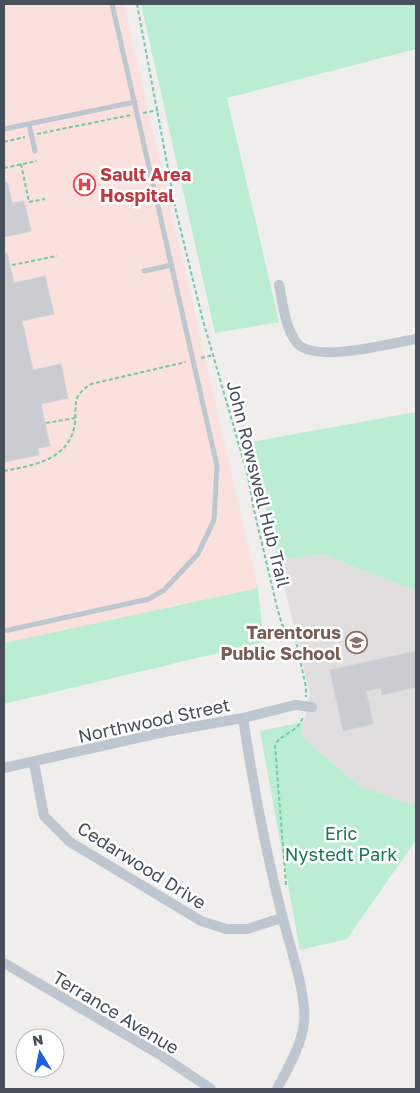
<svg xmlns="http://www.w3.org/2000/svg" width="420" height="1093" viewBox="0 0 420 1093" font-family="'Golos Text',sans-serif">
<style>
.education{fill:#e1dedf}
.medical{fill:#fae1dd}
.green{fill:#bbedd2}
.building{fill:#caccd2;stroke:#d1d3d9}
.lines{fill:none;stroke-linecap:round;stroke-linejoin:round}
.path{stroke:#74caa6;stroke-width:2;stroke-dasharray:4 2.5;stroke-linecap:butt}
.service{stroke:#bec6cf;stroke-width:5}
.minor{stroke:#bec6cf;stroke-width:10}
.labels{text-anchor:middle;dominant-baseline:central;stroke-width:5;stroke-linejoin:round;paint-order:stroke}
.health-label{font-size:18px;font-weight:bold;fill:#be3a42;stroke:#fff;text-anchor:start}
.street-label{font-size:18px;fill:#464f5a;stroke:#fff}
.education-label{font-size:18px;font-weight:bold;fill:#785e54;stroke:#fff;text-anchor:end}
.park-label{font-size:18px;fill:#197950;stroke:#fff}
</style>
<rect width="100%" height="100%" fill="#f0eded"/>
<path class="education" d="M322,554L416,591V806L359,786L301,736L310,694L278,560Z"/>
<path class="medical" d="M4,4H124L258,588L4,643Z"/>
<path class="green" d="M141,4H416V49L227,98L279,322L215,333Z
M416,412V591L322,554L278,560L251,442Z
M258,588L264,642L4,704V643Z
M304,722L301,736L359,786L416,806V840L347,939L300,950L260,731Z"/>
<path class="building" d="M4,182H7L12,203L24,201L31,231L4,237Z
M4,253H7L14,283L45,276L54,314L22,321L33,370L61,364L68,398L41,404L50,446L38,448L39,455L4,462Z
M416,651V687L382,695L381,688L366,691L373,724L343,731L330,670Z"/>
<g class="lines">
<path class="path" d="M137,4L176,211L202,317L248,476L253,506L277,607L282,625L295,637L306,687V697
M143,113L158,110
M37,134L131,115
M4,142L25,137
M21,164L29,202L45,199
M4,168L37,161
M12,265L57,256
M201,358L213,355
M46,423L75,418
M4,471C34,465 70,460 75,423C77,403 71,397 91,384L186,362
M286,885L275,746C279,734 300,732 303,716"/>
<path class="service" d="M29,124L35,151
M4,129L135,102
M144,271L172,265
M4,631L149,599L164,590L198,554L214,520L217,466L112,4"/>
<path class="minor" d="M279,285C283,304 285,328 297,343C314,364 392,343 416,339
M243,718C253,785 266,853 283,919C290,947 307,995 304,1023C301,1047 288,1068 277,1089
M34,763L44,816L70,842L201,921L226,929H247L282,918
M4,768L164,732L243,718L295,705L312,707
M4,963L162,1056L211,1089"/>
</g>
<defs>
<symbol id="hospital-ring" viewBox="-11 -11 22 22"><circle r="9.5" fill="#fff" stroke="#e0444e" stroke-width="1.5"/><path d="M-5-5h3v3.5h4V-5h3V5h-3V1.5h-4V5h-3Z" fill="#e0444e"/></symbol>
<symbol id="school-ring" viewBox="-11 -11 22 22"><circle r="9.5" fill="#fff" stroke="#8d6e63" stroke-width="1.5"/><path d="M0-5L7-2L0 1L-7-2ZM-4 1L0 2.5L4 1V4Q0 6-4 4Z" fill="#8d6e63"/></symbol>
</defs>
<g fill-rule="evenodd">
<use href="#hospital-ring" x="72" y="172" width="25" height="25"/>
<use href="#school-ring" x="344" y="630" width="25" height="25"/>
</g>
<g class="labels">
<g class="health-label">
<text x="100" y="174">Sault Area<tspan x="100" dy="21">Hospital</tspan></text>
</g>
<g class="street-label">
<text transform="translate(259 484) rotate(76)">John Rowswell Hub Trail</text>
<text transform="translate(154 720) rotate(-12)">Northwood Street</text>
<text transform="translate(142 865) rotate(32)">Cedarwood Drive</text>
<text transform="translate(116 1012) rotate(31)">Terrance Avenue</text>
</g>
<g class="education-label">
<text x="341" y="632">Tarentorus<tspan x="341" dy="21">Public School</tspan></text>
</g>
<g class="park-label">
<text x="341" y="833">Eric<tspan x="341" dy="21">Nystedt Park</tspan></text>
</g>
</g>
<rect width="420" height="1093" fill="none" stroke="#464f5a" stroke-width="10"/>
<g transform="translate(40 1053) rotate(350)"><circle r="24" fill="#ffffff" stroke="#b5b9bd"/>
<path d="M0-4L9 19L0 12L-9 19Z" fill="#1d62da"/>
<text y="-8" font-size="14" font-weight="bold" text-anchor="middle" fill="#464f5a">N</text>
</g>
</svg>
